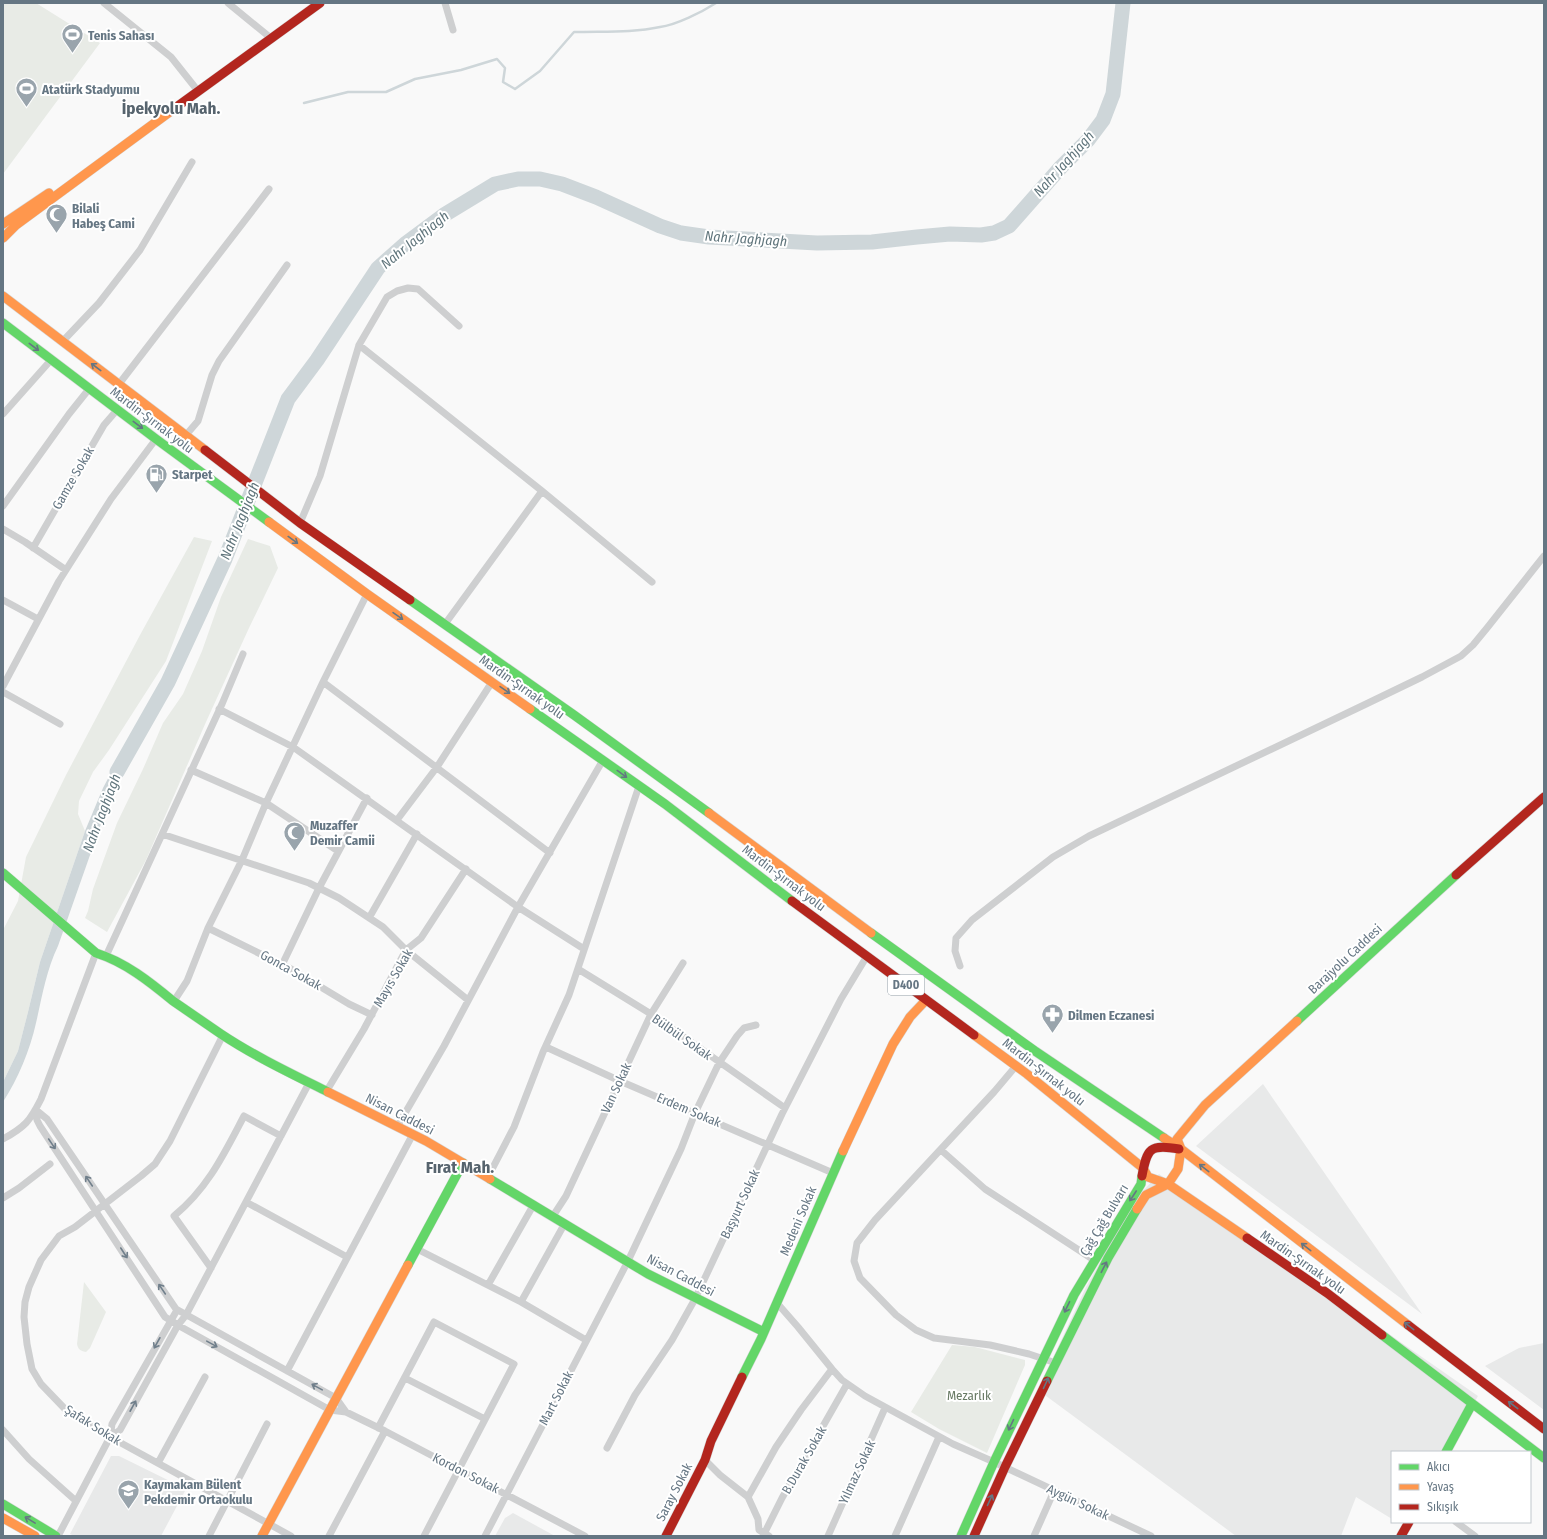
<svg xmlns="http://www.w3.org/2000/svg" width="1547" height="1539" viewBox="0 0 1547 1539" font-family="'Fira Sans Condensed',sans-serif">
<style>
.built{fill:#e8e9e9}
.green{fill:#e8ebe6}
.water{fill:#ced6d9}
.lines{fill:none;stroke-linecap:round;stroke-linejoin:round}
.stream{stroke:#ced6d9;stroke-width:2.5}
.river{stroke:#ced6d9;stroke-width:15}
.fast-casing{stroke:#d5d6d7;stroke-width:10}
.slow-casing{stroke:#d5d6d7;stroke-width:10}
.jam-casing{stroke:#d5d6d7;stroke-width:10}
.street{stroke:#cecfd0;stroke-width:7}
.fast{stroke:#63d668;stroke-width:9}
.slow{stroke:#ff974d;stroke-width:9}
.jam{stroke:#b3261e;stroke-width:9}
.oneway{stroke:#657683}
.oneway2{stroke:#707f8b}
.labels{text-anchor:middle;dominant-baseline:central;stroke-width:4;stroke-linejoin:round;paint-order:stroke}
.shield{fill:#fff;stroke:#939fa8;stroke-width:1}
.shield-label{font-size:12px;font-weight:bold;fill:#657683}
.poi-label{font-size:13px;font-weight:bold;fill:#657683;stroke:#fff;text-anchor:start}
.street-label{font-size:13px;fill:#657683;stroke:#fff}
.park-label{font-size:13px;fill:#687a64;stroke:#fff}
.water-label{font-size:14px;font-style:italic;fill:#60757c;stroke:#fff}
.district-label{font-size:17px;font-weight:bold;fill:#57646e;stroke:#fff}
</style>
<rect width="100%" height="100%" fill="#f9f9f9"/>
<path class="built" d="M1263,1084L1422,1314L1196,1146Z
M1159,1174L1478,1396L1447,1452H1392V1519L1356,1497L1341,1536H1236L1038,1390L1086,1287L1137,1197Z
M1544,1343V1410L1485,1366L1519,1348Z
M111,1456H119L186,1489L161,1536H74L70,1534Z
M513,1513L555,1536H495L505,1518Z"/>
<path class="green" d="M3,3H36L100,43L3,174Z
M194,537L212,541L166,661L109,750L93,772L79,801L78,814L85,831L40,962L28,1012L18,1051L3,1082V930L18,901L26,857L66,775L140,635Z
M248,539L270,546L278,568L249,628L206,722L146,860L107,932L85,918L88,911L93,889L117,823L143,769L163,723L183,694L202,651L221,597Z
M84,1282L106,1312L90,1348L86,1352C80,1351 78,1349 77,1344Z
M952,1345L975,1347L1025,1360V1365L987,1453L939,1429L911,1412Z"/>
<path class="water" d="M127,753L129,758L108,804L58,946C46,971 42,997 36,1023C30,1050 18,1079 3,1102V1082L18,1051L28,1012L40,962L85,831L103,788L121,754Z"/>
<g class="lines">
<path class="stream" d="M304,103L348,92H386L415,79L461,70L497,59L505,68L503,82L515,89L540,71L574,32C602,31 632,33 660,27C676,25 702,12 716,3"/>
<path class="river" d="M117,772L168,682L225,559L288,399L317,360L378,268L405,244L444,215L495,184L518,179H540L562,184L596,197L660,226L681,233L709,237L817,243L872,242L917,237L950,234L981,235L994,233L1009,226L1061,167L1088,140L1103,120L1113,94L1123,3"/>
<defs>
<path id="fast" d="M3,323L156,439L269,522
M410,600L574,715L709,813
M530,709L665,804L792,901
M3,873L96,953C125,962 150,982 173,1001C189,1012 205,1023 221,1034C254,1056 292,1074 328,1092
M871,933L1035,1051L1164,1138
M1297,1021L1456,875
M490,1179L648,1274L764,1332
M408,1265L463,1163
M1382,1335L1544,1458
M742,1377L761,1339L843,1151
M1047,1381L1108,1258L1137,1209
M1446,1452L1472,1404
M3,1504L56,1536
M961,1536L994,1462L1074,1295L1141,1184L1142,1176"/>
<path id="slow" d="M3,224L49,193
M3,238L16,225L171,111
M3,296L205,450
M269,522L367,594L530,709
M709,813L871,933
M974,1035L1027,1074L1143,1168L1148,1177L1168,1184L1247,1238
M328,1092L426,1141L490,1179
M1164,1138L1181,1149L1408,1325
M843,1151L893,1044L910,1017L926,1000
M1137,1209L1146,1195L1168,1184L1178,1169L1181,1149L1177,1139L1205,1105L1297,1021
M3,1518L35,1536
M262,1536L408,1265"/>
<path id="jam" d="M171,111L320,3
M205,450L300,523L410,600
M1456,875L1544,797
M792,901L974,1035
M1142,1176C1147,1148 1150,1144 1179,1149
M1247,1238L1327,1293L1382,1335
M1408,1325L1544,1429
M666,1536L705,1460L711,1441L742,1377
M974,1536L1005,1467L1047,1381
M1401,1536L1409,1522"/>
</defs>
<use href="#fast" class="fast-casing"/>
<use href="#slow" class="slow-casing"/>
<use href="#jam" class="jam-casing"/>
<path class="street" d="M104,3L171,57L198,91
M228,3L272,39
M445,3L453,30
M62,342L99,303L140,250L192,162
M359,345L542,491L652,582
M119,384L269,189
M3,414L51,360
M186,435L198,421L212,375L219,361L287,265
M3,506L69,414L89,389
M300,523L320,476L359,345L387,297L397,291L408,288L418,289L459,326
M3,529L25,542L66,570
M33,548L104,425L117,410
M3,600L38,619
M445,624L542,491
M323,682L550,853
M3,686L59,581L111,499L156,439
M3,692L60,724
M219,709L293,747L518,907L584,949
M191,770L266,803L338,851
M397,820L437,767L492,682
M162,834L309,883L339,898L383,927L406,950L468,1000
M369,918L417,834
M208,928L291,969L349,1004L372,1015
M106,956L222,704L243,654
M282,965L319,888L367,798
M960,966L955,951L956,938L972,920L1053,857L1089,836L1364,705L1422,677L1461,656L1473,645L1487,628L1544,556
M578,969L651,1014L785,1108
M174,1001L187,981L208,928L242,860L266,803L323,682L367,594
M223,1035L170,1141L155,1164L141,1176L75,1227L59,1236L41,1260L29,1287L25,1302L24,1317L27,1344L32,1369L41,1384L65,1409L110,1437L291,1536
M546,1047L620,1081L833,1173
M1016,1066L994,1092L875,1220L857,1243L854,1261L860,1278L896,1315L916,1330L934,1338L990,1345L1029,1354L1056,1363
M326,1092L364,1029L406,950L421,938L466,869
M36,1110L37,1120L40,1126L165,1317L183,1328L330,1410L346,1412L385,1431L585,1536
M36,1110L47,1119L176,1309L336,1398L346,1412
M397,1127L444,1046L518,907L603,760
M3,1139C25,1127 30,1121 41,1099L96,953
M941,1150L985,1189L1094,1260
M488,1177L514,1127L543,1052L569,995L639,786
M3,1198L19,1188L50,1164
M246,1202L347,1257
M553,1216L566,1196L651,1014L683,963
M417,1249L521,1302L586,1340
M211,1268L174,1216C208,1188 224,1154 244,1116L281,1136
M488,1285L534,1204
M521,1302L565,1223
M777,1303L798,1327L832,1369L842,1380L865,1396L953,1444L994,1462L1151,1536
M287,1371L413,1134
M405,1378L485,1419
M378,1428L434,1322L514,1364L424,1536
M3,1430L29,1459L76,1501
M110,1437L120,1430L178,1325L186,1315L309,1083
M607,1448L635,1395L672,1340L695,1299L782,1114L841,999L867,956
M705,1460L720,1475L748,1497L758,1519L759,1530L769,1536
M158,1463L205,1377
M748,1497L776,1447L801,1410L832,1369
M1456,1522L1475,1536
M58,1536L110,1437L112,1424L177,1310
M209,1536L267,1424
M329,1536L385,1431
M485,1536L628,1261L681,1149L695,1113L719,1063L737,1036L744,1028L756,1025
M763,1536L782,1498L847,1384
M828,1536L885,1408
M895,1536L939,1437
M1034,1536L1054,1491"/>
<use href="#fast" class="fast"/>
<use href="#slow" class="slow"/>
<use href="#jam" class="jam"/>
</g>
<defs><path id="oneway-shaft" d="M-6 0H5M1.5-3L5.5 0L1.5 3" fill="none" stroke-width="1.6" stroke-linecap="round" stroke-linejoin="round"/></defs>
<g class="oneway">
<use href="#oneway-shaft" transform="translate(34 347) rotate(37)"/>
<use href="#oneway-shaft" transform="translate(96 367) rotate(-143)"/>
<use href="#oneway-shaft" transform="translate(138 425) rotate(37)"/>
<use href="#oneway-shaft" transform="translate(293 540) rotate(36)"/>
<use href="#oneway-shaft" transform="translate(398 616) rotate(35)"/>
<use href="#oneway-shaft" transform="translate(505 690) rotate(35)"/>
<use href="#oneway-shaft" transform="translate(622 774) rotate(36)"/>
<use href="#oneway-shaft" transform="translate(1204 1168) rotate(-142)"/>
<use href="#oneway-shaft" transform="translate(1133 1196) rotate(123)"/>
<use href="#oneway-shaft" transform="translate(1306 1247) rotate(-142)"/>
<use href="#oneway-shaft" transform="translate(1104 1267) rotate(-63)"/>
<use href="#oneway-shaft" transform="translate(1067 1307) rotate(116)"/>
<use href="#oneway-shaft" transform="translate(1409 1326) rotate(-142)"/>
<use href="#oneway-shaft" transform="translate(1046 1383) rotate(-65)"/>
<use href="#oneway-shaft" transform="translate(1513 1405) rotate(-143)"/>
<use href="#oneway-shaft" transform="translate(1011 1425) rotate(115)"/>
<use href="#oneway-shaft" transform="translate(990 1500) rotate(-65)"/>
<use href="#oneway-shaft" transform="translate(30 1520) rotate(-149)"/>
</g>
<g class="oneway2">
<use href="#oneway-shaft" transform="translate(52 1144) rotate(56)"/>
<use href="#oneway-shaft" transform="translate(89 1181) rotate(-124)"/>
<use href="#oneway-shaft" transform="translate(124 1253) rotate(57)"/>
<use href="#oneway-shaft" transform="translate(162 1289) rotate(-124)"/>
<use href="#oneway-shaft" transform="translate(157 1343) rotate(119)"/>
<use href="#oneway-shaft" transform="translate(212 1344) rotate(29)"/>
<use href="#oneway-shaft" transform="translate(317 1387) rotate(-151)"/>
<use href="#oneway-shaft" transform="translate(133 1406) rotate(-61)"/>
</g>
<defs>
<symbol id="stadium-pin" viewBox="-11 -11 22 30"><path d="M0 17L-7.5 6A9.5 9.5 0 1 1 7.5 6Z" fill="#99a4ac" stroke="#fff"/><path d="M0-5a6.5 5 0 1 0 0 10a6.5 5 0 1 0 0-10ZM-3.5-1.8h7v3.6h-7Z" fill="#fff"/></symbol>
<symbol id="mosque-pin" viewBox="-11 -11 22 30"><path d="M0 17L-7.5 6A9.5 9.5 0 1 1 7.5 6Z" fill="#99a4ac" stroke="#fff"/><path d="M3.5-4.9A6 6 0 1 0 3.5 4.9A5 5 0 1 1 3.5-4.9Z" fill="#fff"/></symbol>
<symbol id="fuel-pin" viewBox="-11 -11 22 30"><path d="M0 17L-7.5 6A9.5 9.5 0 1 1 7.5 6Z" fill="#99a4ac" stroke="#fff"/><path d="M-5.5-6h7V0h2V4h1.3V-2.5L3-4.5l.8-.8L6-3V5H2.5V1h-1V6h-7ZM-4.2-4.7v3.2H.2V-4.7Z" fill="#fff"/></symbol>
<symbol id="pharmacy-pin" viewBox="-11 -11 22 30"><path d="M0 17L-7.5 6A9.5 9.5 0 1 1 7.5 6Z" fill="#99a4ac" stroke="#fff"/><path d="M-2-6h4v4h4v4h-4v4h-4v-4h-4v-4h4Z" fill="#fff"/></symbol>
<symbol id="school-pin" viewBox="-11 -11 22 30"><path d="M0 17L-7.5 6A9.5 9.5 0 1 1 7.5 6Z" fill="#99a4ac" stroke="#fff"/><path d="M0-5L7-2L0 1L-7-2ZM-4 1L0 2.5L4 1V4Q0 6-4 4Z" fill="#fff"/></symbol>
</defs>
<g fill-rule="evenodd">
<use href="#stadium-pin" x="60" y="22" width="25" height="34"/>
<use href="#stadium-pin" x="14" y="76" width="25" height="34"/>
<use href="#mosque-pin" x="44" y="202" width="25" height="34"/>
<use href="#fuel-pin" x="144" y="462" width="25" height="34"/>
<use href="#mosque-pin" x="282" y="820" width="25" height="34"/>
<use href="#pharmacy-pin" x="1040" y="1002" width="25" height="34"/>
<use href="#school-pin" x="116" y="1478" width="25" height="34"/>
</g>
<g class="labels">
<rect class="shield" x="888" y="975" width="36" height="20" rx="3"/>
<g class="shield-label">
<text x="906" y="985">D400</text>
</g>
<g class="poi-label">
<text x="88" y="35">Tenis Sahası</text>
<text x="42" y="89">Atatürk Stadyumu</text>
<text x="72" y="208">Bilali<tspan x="72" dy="15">Habeş Cami</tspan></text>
<text x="172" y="474">Starpet</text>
<text x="310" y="825">Muzaffer<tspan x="310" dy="15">Demir Camii</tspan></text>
<text x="1068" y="1015">Dilmen Eczanesi</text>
<text x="144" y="1484">Kaymakam Bülent<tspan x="144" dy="15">Pekdemir Ortaokulu</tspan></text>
</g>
<g class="street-label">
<text transform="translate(152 420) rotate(37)">Mardin-Şırnak yolu</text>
<text transform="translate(73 478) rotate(-60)">Gamze Sokak</text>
<text transform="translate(522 687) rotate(35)">Mardin-Şırnak yolu</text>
<text transform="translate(784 878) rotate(37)">Mardin-Şırnak yolu</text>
<text transform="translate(1345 959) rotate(-43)">Barajyolu Caddesi</text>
<text transform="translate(291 970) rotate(29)">Gonca Sokak</text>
<text transform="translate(393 978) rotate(-60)">Mayıs Sokak</text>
<text transform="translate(682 1037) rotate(35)">Bülbül Sokak</text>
<text transform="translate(1044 1072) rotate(38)">Mardin-Şırnak yolu</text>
<text transform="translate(616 1088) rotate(-65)">Van Sokak</text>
<text transform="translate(689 1110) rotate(23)">Erdem Sokak</text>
<text transform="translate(400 1114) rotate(27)">Nisan Caddesi</text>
<text transform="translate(740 1204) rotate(-65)">Başyurt Sokak</text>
<text transform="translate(1104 1220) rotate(-59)">Çağ Çağ Bulvarı</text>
<text transform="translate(798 1221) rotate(-67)">Medeni Sokak</text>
<text transform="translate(1303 1262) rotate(35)">Mardin-Şırnak yolu</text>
<text transform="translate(681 1275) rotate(28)">Nisan Caddesi</text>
<text transform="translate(556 1398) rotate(-63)">Mart Sokak</text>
<text transform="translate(93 1425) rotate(32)">Şafak Sokak</text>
<text transform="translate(804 1460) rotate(-60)">B.Durak Sokak</text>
<text transform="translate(857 1472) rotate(-65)">Yılmaz Sokak</text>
<text transform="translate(466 1473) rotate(27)">Kordon Sokak</text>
<text transform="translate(674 1492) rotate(-63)">Saray Sokak</text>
<text transform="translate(1078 1502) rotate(25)">Aygün Sokak</text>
</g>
<g class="park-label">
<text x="969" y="1395">Mezarlık</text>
</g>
<g class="water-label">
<text transform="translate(1064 164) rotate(-48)">Nahr Jaghjagh</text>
<text transform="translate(746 239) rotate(4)">Nahr Jaghjagh</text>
<text transform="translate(415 240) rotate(-39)">Nahr Jaghjagh</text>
<text transform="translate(240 521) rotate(-68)">Nahr Jaghjagh</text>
<text transform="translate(102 813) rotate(-69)">Nahr Jaghjagh</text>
</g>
<g class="district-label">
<text x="171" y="108">İpekyolu Mah.</text>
<text x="460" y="1167">Fırat Mah.</text>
</g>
</g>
<rect width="1547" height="1539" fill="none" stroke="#657683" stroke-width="8"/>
<rect x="1391" y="1451" width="140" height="72" fill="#ffffff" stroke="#c1c8cd"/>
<rect x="1399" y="1464" width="20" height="6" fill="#63d668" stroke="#c1c8cd"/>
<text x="1427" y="1471" font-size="12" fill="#657683">Akıcı</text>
<rect x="1399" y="1484" width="20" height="6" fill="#ff974d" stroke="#c1c8cd"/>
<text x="1427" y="1491" font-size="12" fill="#657683">Yavaş</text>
<rect x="1399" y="1504" width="20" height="6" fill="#b3261e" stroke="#c1c8cd"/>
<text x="1427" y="1511" font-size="12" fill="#657683">Sıkışık</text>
</svg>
